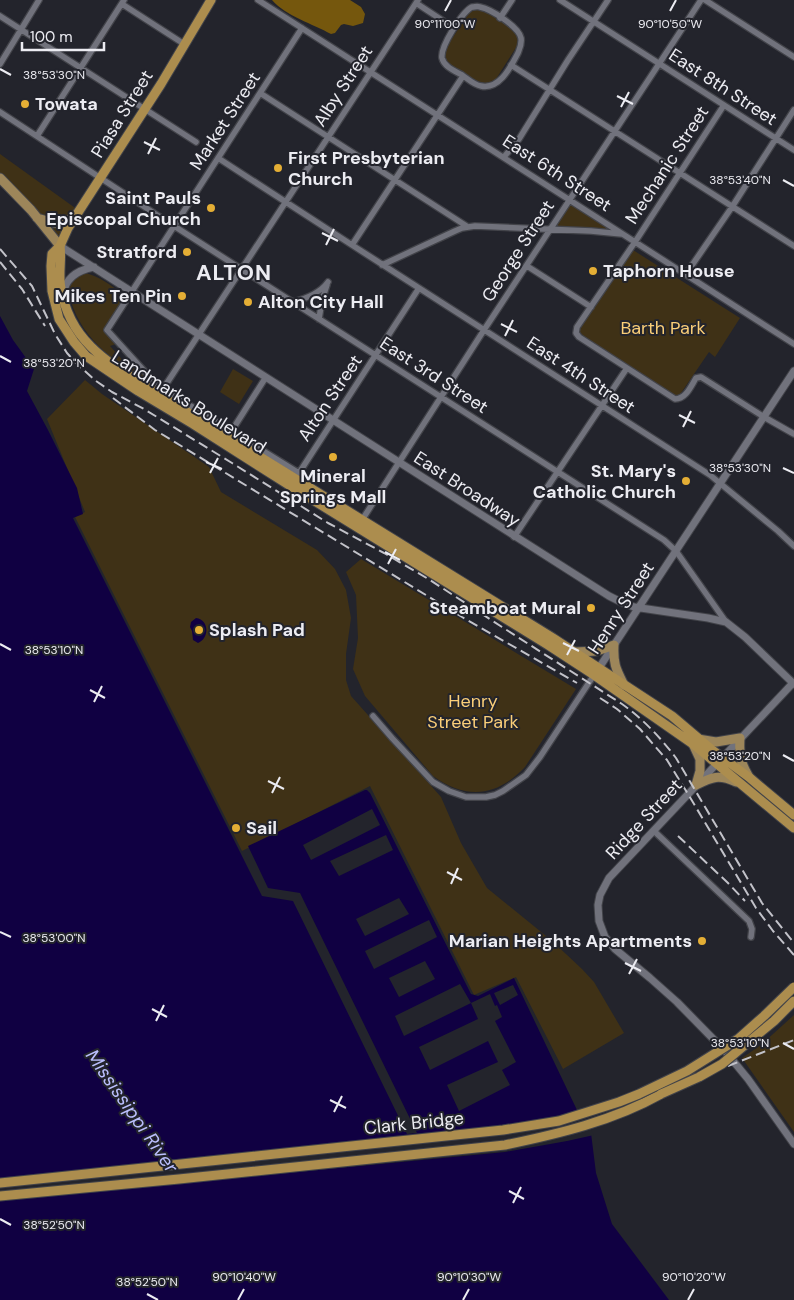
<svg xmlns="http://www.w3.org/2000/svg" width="794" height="1300" viewBox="0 0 794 1300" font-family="'DM Sans',sans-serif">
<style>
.green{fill:#3f3116}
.forest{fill:#75570d}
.water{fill:#100042}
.pier{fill:#23242c}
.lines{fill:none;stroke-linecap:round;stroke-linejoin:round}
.minor-casing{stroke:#424349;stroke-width:8}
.tertiary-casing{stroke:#424349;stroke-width:9}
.primary-casing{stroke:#424349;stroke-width:11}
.trunk-casing{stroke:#424349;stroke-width:11}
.minor{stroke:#71727c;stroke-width:5.5}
.tertiary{stroke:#71727c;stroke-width:7}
.primary{stroke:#9d865a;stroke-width:9}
.trunk{stroke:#ac8d4e;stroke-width:9}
.rail{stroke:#c2c2c9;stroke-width:2;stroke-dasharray:10 5;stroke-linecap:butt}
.trunk-bridge-casing{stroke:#424349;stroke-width:11;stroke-linecap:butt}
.trunk-bridge{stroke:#ac8d4e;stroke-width:9}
.ticks{fill:none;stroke:#ececf2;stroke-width:2}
.poi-dot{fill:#e4ae35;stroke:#23242c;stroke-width:2}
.labels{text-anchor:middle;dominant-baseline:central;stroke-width:4;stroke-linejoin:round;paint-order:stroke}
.street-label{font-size:18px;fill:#ececf2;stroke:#23242c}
.poi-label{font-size:18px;font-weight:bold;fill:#ececf2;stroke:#23242c;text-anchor:start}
.park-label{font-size:18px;fill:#face78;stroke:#23242c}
.water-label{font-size:19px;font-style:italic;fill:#babefc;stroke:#23242c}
.district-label{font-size:22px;font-weight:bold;letter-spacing:1px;fill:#ececf2;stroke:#23242c}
.ticks-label{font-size:12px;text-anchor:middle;fill:#ececf2;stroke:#23242c;stroke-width:4;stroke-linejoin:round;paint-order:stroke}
</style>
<rect width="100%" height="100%" fill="#23242c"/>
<path class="green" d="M476,9L484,10L515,31L519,38L517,46L496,79C493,82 490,84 485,83C478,83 451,67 447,61C445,57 445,53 445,49L469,13Z
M0,154L78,210L66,229L56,237L0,176Z
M571,203L618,232L554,227Z
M633,250L740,318L715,357L709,352L679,396L674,395L671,394L584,337L580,332V328Z
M84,273C99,275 112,287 125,295L103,330L116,344L110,346L127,365L133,363L153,385C119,366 82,340 71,301C67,288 71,278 84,273Z
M233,369L253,381L239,404L220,392Z
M85,380L102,394L209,467L221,492L317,550L335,569L346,590L351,618L346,654V680L351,696L441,797L461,843L487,888L551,940L582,969L594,982L624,1033L563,1069L516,977L474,995L370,786L242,851L75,517L85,512L47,419Z
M361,559L576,689L525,767C497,797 466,800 433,776L365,696L353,669L358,638L356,595L346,572Z
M794,1015V1132L742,1058L761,1045Z"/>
<path class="forest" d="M272,0H350L361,7L365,14L363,23L353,26L344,24L341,25L335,33L331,34C313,24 286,16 272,0Z"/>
<path class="water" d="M0,316L13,340L34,369L27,391L48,430L77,488L83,514L73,518L262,896L293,901L407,1134L417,1133L300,893L268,888L248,846L365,790H367L370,793L471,994L478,996L514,978L577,1110L580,1131L591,1133L596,1173L612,1224L669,1300H0Z
M196,618C210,620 209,639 198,643L193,640L192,631L190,627L191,622Z"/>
<path class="pier" d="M372,809L380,825L311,860L303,845Z
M386,835L393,850L339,876L330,861Z
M399,898L409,914L365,936L356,919Z
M429,920L437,937L374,969L365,951Z
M425,961L435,979L399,997L389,978Z
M460,984L471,1003L490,994L495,1006L497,1005L502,1017L495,1021L516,1062L502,1070L510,1085L459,1111L447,1085L498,1062L488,1041L430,1070L419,1047L478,1019L471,1003L404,1036L395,1016Z
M513,985L518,995L500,1005L494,993Z
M580,1116L582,1130H591L594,1135L567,1141L505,1152L0,1201V1179L503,1130Z"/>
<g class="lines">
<defs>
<path id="minor" d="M258,0L794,344
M560,0L794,150
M705,0L794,57
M416,3L454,28
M122,4L184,44
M472,7C475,7 477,6 480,7C491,9 519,27 521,38C522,44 520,48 518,53C511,66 500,90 481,86C474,85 468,79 462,75C455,71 444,67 442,58C440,47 462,12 472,7Z
M0,16L196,142
M500,18L512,0
M302,28L107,330L157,385L299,473L419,288
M0,64L39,0
M511,65L794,246
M260,93L468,227
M724,105L635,242L577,327L576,333L579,337L675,399C686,399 691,386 696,378L701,377L764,417L794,434
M0,112L160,217L664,540L676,551L726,622
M37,136L124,0
M504,157L519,139L568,60L608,0
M218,158L352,245L710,475L778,531L794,546
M352,245L463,76
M382,265L455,231L462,228L475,226L591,231L622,234
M527,266L591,307
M686,274L732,207L794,110
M292,302C305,299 320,293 328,282
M319,319L322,300L327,285
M163,389L418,0
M231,432L266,377
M362,520L484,330L701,0
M514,537L627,368
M373,716L392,738L433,782L449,791L466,797H486L495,795L503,791L526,775L540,757L594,675
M654,831L749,921L752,929L751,937"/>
<path id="tertiary" d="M60,246L609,596L623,603L634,607L708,618L726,622L745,637L794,684
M63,295C65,278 78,270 94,267
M597,671L794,371
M793,683L609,878L600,895L598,905L599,921L605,937L615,949L650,978L677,1002L725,1051L748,1079L794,1144"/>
<path id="primary" d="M0,178L31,210L60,246
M37,218C45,220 54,225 63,222C67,221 70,219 75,218
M576,652L597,651L614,645C613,664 616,669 624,685
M698,739L716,742L740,738C739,755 740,762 749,777
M693,744L700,759V771L696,785
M696,785C712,777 719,774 736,782"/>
<path id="trunk" d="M211,0L161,84L68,228L60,246L52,254L51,266L52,291L59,319L74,342L86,356L138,391L193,424L292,487L548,645L594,675L637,705L693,744L794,828
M60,246C62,260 58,275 61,288C70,346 116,367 160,395L553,638L672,716L711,749L750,778L794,815
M0,1183L172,1165
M0,1196L179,1179L505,1145C558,1134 613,1121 661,1094"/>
</defs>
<use href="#minor" class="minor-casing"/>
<use href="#tertiary" class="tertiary-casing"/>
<use href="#primary" class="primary-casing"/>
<use href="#trunk" class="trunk-casing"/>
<use href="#minor" class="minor"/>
<use href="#tertiary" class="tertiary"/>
<use href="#primary" class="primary"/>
<use href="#trunk" class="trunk"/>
<path class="rail" d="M0,249L32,286L55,334L67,353L76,363L96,381L112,392L144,409L232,463L328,523L384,553L430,580L502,627L622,704C643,719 660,737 676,758L762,903L794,943
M0,262L22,289L45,326
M113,398L155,430L462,617L577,683
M600,698L617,709L640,729L667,760L688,794L756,908L773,931L794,955
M678,836L728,883L745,901
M728,1066L794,1040"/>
<defs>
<path id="trunk-bridge" d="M661,1094L699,1077L722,1064L774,1021L794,1001
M172,1165L503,1130L559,1121L619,1102L639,1094L687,1071L738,1039L764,1016L794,987"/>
</defs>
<use href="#trunk-bridge" class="trunk-bridge-casing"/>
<use href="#trunk-bridge" class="trunk-bridge"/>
</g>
<path class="ticks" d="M445,11L451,0M670,11L676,0M0,69L11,75M617,96L633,104M621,107L629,92M144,142L160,150M148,154L156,138M783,180L794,186M322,233L338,241M326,245L334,229M501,324L517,332M505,336L513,320M0,356L11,362M679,415L695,423M683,427L691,411M206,462L222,469M783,468L794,473M210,473L218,458M385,552L400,560M388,564L396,549M563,643L579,651M0,644L11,650M567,655L575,640M90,690L105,698M94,702L102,686M783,755L794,761M268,781L284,789M272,793L280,777M447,872L462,880M451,884L458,868M0,932L11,937M625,963L641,971M629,974L637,959M152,1009L167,1017M156,1021L164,1005M783,1043L794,1049M330,1100L346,1108M334,1112L342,1096M509,1191L524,1199M513,1203L521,1187M0,1219L11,1225M147,1294L158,1300M238,1300L244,1289M463,1300L469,1289M688,1300L694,1289"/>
<g class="poi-dot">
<circle cx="25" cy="104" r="5"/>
<circle cx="278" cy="168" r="5"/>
<circle cx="211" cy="208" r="5"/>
<circle cx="187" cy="252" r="5"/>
<circle cx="593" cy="271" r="5"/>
<circle cx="182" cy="296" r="5"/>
<circle cx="248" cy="302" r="5"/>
<circle cx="333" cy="457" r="5"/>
<circle cx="686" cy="481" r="5"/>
<circle cx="591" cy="608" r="5"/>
<circle cx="199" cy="630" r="5"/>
<circle cx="236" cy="828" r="5"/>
<circle cx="702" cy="941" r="5"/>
</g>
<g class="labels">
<g class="street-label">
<text transform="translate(343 86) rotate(-57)">Alby Street</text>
<text transform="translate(723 87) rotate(33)">East 8th Street</text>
<text transform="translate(122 114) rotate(-58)">Piasa Street</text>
<text transform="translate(225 121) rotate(-57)">Market Street</text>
<text transform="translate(667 165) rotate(-57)">Mechanic Street</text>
<text transform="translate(557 173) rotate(33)">East 6th Street</text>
<text transform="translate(518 251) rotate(-57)">George Street</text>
<text transform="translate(434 375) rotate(33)">East 3rd Street</text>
<text transform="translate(581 375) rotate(33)">East 4th Street</text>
<text transform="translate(330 398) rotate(-56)">Alton Street</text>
<text transform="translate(189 402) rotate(32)">Landmarks Boulevard</text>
<text transform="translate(467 489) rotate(33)">East Broadway</text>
<text transform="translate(621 608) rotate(-57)">Henry Street</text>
<text transform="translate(644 819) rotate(-47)">Ridge Street</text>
<text transform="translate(414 1123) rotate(-6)">Clark Bridge</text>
</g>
<g class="poi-label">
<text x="35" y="104">Towata</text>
<text x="288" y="158">First Presbyterian<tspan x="288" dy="21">Church</tspan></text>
<text x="201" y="198" text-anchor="end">Saint Pauls<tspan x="201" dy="21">Episcopal Church</tspan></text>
<text x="177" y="252" text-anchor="end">Stratford</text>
<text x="603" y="271">Taphorn House</text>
<text x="172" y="296" text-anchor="end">Mikes Ten Pin</text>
<text x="258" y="302">Alton City Hall</text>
<text x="676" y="471" text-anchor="end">St. Mary's<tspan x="676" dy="21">Catholic Church</tspan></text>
<text x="333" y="476" text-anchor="middle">Mineral<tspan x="333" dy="21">Springs Mall</tspan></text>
<text x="581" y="608" text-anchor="end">Steamboat Mural</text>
<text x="209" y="630">Splash Pad</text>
<text x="246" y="828">Sail</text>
<text x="692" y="941" text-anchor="end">Marian Heights Apartments</text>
</g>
<g class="park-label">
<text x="663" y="328">Barth Park</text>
<text x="473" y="701">Henry<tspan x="473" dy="21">Street Park</tspan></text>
</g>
<g class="water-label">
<text transform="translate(132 1111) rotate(55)">Mississippi River</text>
</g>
<g class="district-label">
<text x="234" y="272">ALTON</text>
</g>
</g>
<g class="ticks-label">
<text x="445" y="28">90°11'00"W</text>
<text x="670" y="28">90°10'50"W</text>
<text x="54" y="79">38°53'30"N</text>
<text x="740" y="184">38°53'40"N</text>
<text x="54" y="367">38°53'20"N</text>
<text x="740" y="472">38°53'30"N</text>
<text x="54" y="654">38°53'10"N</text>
<text x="740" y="760">38°53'20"N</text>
<text x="54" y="942">38°53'00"N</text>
<text x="740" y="1047">38°53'10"N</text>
<text x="54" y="1229">38°52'50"N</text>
<text x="244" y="1281">90°10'40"W</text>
<text x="469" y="1281">90°10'30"W</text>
<text x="694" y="1281">90°10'20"W</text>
<text x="147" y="1286">38°52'50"N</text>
</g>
<path d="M22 42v8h82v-8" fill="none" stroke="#ececf2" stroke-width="2.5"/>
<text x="30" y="42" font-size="15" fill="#ececf2" stroke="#23242c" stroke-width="4" paint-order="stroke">100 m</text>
</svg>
